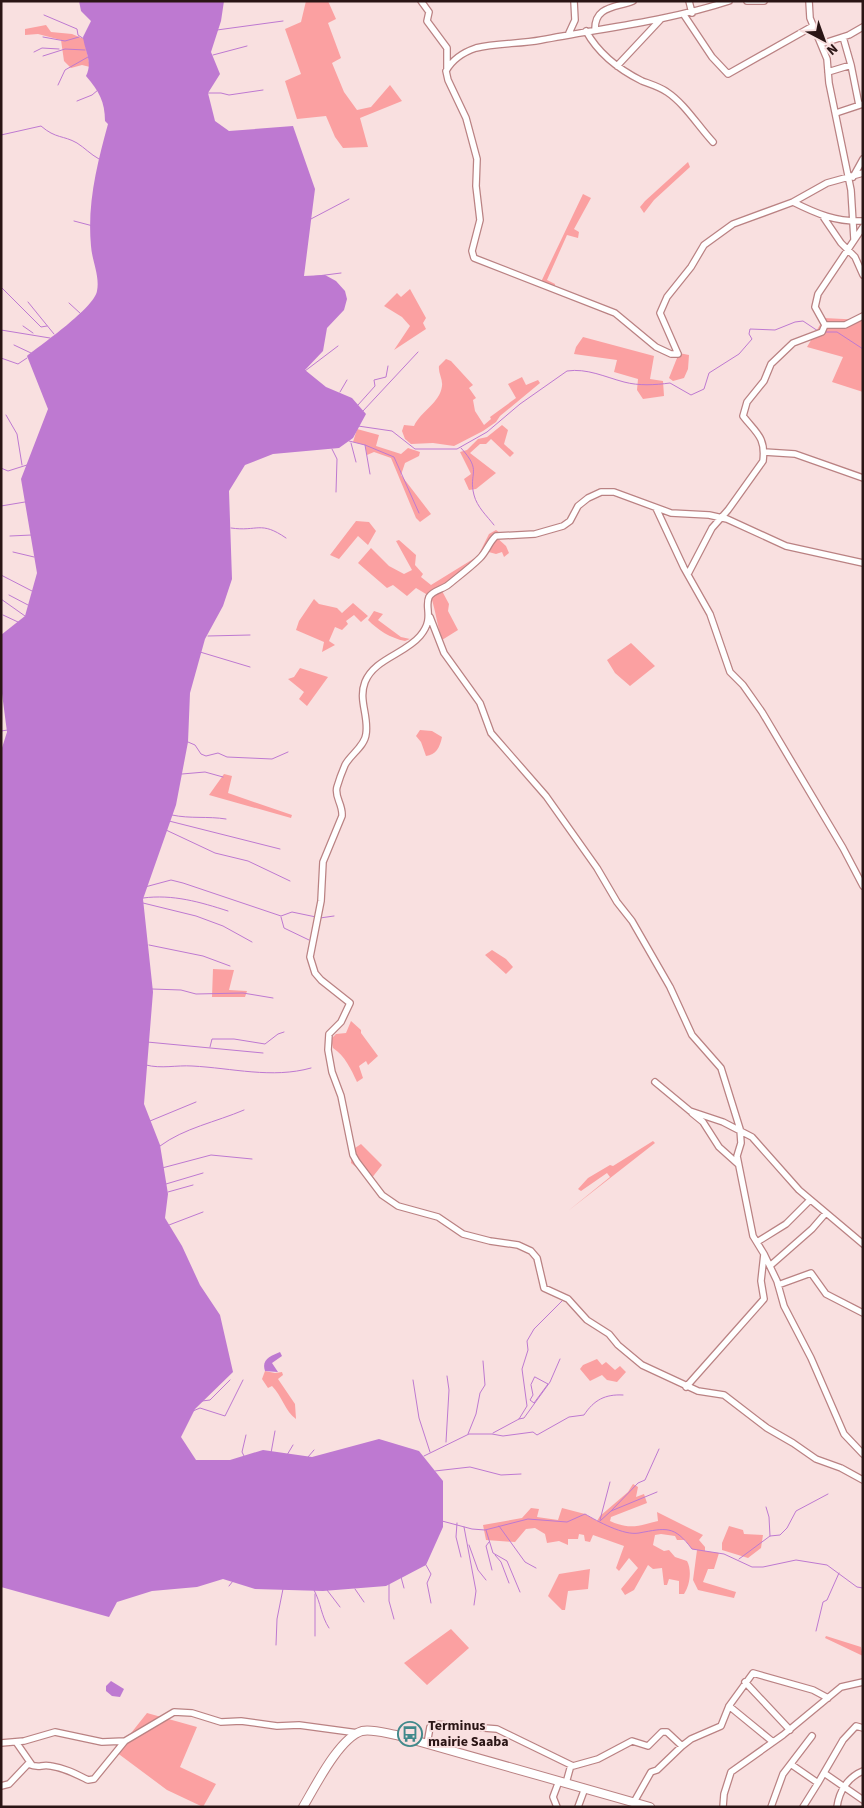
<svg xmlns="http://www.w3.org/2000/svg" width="864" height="1808" viewBox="0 0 864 1808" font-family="'Source Sans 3',sans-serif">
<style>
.green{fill:#fba0a1}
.water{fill:#be79d1}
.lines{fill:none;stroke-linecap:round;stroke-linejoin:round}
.stream{stroke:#be79d1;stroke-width:1}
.minor-casing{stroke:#ba8283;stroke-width:8}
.tertiary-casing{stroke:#ba8283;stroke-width:10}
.minor{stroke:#fff;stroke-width:5.5}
.tertiary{stroke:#fff;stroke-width:8}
.labels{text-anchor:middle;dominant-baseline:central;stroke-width:4;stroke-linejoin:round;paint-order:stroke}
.poi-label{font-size:14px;font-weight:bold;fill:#2a1515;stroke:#f9e0e0;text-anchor:start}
</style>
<rect width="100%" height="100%" fill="#f9e0e0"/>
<path class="green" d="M306,1H328L336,19L328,23L341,58L332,63L344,92L357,110L371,107L390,85L402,101L360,118L368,147L343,148L335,137L326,116L297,119L285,81L301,74L285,29L301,22Z
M46,25L51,32L72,34L84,39L90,67L82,65L71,68L64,61L61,40L38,34L25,35V29Z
M688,162L690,167L654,200L644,213L640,207L645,201Z
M583,194L591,198L574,229L579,232L578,238L567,235L547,280L555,284V287L541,282Z
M410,289L426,318L423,323L426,329L394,350L410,326L402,317L384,306L397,293L401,297Z
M824,318L863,320V392L832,382L843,357L807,347Z
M583,337L654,356L650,379L663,381L664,396L643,399L637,390L638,379L614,372L617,360L574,354L576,347Z
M679,353L689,355L688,369L684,378L673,381L669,378Z
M446,359L451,361L473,385L469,388L476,398L473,400L475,411L484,425L491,419L490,417L516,398L508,384L522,377L526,385L538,380L540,383L500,416L496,422L483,431L454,446L433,443L411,444L405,439L402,431L404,425L414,426C421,411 440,403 442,386C443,379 438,373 439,366Z
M502,425L508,430L504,444L514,453L510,457L491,439L486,444H480L470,453L496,473L476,489L469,490L464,479L471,474L460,452L467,450L478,439L487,437Z
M357,429L379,435L376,446L401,454L408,448L420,452L419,456L405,463L401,475L431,514L420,522L416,518L391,458L374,452L367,455L365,445L353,442Z
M356,521L369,522L376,531L368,545L358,536L339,559L330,555Z
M496,530L500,533L495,536L506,546L509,553L504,557L502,552L496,554L485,551L442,591L449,604L448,611L458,630L442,640C437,625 436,612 431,597L416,588L407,596L393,585L387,588L358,563L371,548L389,566L404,574L412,570L396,541L399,540L416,555L415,565L423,574L421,577L431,585L478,556L489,534Z
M314,599L319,604L337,608L342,613L353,603L368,616L361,622L354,615L346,621L348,624L342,630L335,627L329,641L335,645L322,652L324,642L296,630L299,621Z
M374,611L383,614L378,620L401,637L410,639L405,641C390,638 378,630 368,620Z
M631,643L655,666L630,686L615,673L607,660Z
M300,668L328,677L307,706L299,699L304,692L288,679L294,677Z
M420,730L432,731L442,737C440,747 436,755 426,756L421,742L416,736Z
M224,774L232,776L228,793L292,815L291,818L209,795Z
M492,950L506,959L513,967L506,974L485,955Z
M213,969L234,970L229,990L247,991L245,997H212Z
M351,1021L361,1030V1033L378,1056L368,1065L366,1061L359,1066L363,1078L357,1082C351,1069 345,1056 333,1048L331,1039L336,1034L346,1033Z
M653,1141L655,1143L568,1211L610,1177L607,1173L581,1191L578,1189L588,1178L610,1165L613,1166Z
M361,1144L382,1165L371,1179L351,1163L352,1150Z
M597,1359L602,1365L606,1362L615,1370L620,1366L626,1372L617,1382L607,1380L602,1375L590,1381L580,1369L583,1365Z
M265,1371L275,1373L282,1372L283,1375L278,1379L295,1404L296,1419C285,1411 282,1396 272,1386L268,1388L262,1379Z
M633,1484L638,1487L636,1497L644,1494L647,1503L611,1517L610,1521C630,1530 638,1526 658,1521L657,1512L703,1535L699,1540L705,1547V1551L719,1553L714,1569H708L703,1582L736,1592L734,1598L698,1590L693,1580L697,1550L692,1549L685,1540H677L675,1536L661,1534L655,1535L653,1545L664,1551L669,1550L675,1557L687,1561C692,1570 690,1585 684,1594H679V1581L669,1579L667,1585H664L662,1568L653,1569L648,1565L634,1590L625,1595L621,1589L638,1568L629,1558L619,1571L616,1568L624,1546L593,1535L590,1542L585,1541L584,1535L579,1534L578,1539H568V1545L559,1541L547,1543L545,1534L535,1528L526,1529L515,1542L486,1540L483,1525L522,1518L531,1508L539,1509L537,1517L558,1520L562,1508L585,1514L597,1521L600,1516L628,1492Z
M729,1526L743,1530L744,1534L763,1535L761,1548L748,1558L722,1550V1543Z
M590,1569L588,1589L568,1591L565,1610H562L548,1596L559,1574Z
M451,1629L469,1648L427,1685L404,1663Z
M826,1636L861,1647L863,1656L825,1638Z
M147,1713L197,1727L180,1767L216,1784L203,1807L167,1790L116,1752Z"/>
<path class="water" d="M79,1H224L221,21L211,52L220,74L208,93L215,121L229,131L293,126L315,189L304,276L325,275L336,281L345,291L347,299L344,310L327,328L323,351L305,370L326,387L352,398L366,414L353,438L339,448L273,454L245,465L229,491L232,579L223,606L205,639L190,693L188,742L176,805L143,899L153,992L144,1104L160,1145L168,1194L165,1218L182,1246L200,1285L220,1315L233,1372L195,1409L181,1437L196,1460H230L263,1450L312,1457L379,1439L419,1451L443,1481V1527L426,1565L386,1586L323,1591L255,1589L223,1579L197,1587L152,1591L117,1602L109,1617L1,1587V751L7,732L1,686V635L25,616L37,573L21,479L48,409L27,356C42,344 94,308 97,291C100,276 92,261 91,246C87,204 97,164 108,124L105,121C105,102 99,91 86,76C93,62 85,52 83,37L91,21L81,11Z
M280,1352L282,1356L272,1363L278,1372L265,1371C261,1359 271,1356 280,1352Z
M111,1681L124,1689L120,1697L112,1696L106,1691V1686Z"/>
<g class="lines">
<path class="stream" d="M44,15L77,29L78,35L84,39
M217,30L283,21
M43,37L65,41L79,37
M34,52L42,48L59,49
M213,55L247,46
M43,56L65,49L85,50
M58,85L65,70L88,57
M207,93H221L229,95L263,90
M77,101L92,95L98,90
M1,135L41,126C56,139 63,135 77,143C85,148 90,154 99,159
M309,220L349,199
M74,221L93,226
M302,278L341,273
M1,287L41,327L47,326
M28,302L54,334
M69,303L81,314
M23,326L33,333
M1,330L50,338
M824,332H837L863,349
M14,345L31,353
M1,358L18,364L27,358
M305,371L338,346
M340,392L347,380
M358,405L375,386L374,380L386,377L388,366
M363,411L418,352
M6,415L17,434L22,465
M358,426L392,431L415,449H457L487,432L520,404L567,371C587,368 605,377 624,382C639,386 655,385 670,383L691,395L704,389L709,373L739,354L752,339L749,334L750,329L775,330L795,322L803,321L818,331
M349,441L365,445L394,457L419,513
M351,443L356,462
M365,445L370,474
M461,448C483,472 468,472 474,495C477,507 487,516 494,525
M332,449L337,459L336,492
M1,468L8,471L27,465
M1,506L25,502
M231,528C258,532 260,520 286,538
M10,536L32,535
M13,552L34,557
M1,575L32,591
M9,595L28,605
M1,599L25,616
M3,615L18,622
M208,636L250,635
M200,652L250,667
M1,731L8,730
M188,742L195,745L201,754L206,756L218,753L227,757L272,759L288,752
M182,774L205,772L223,777
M172,815C190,819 208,816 226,819
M169,821L280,849
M166,830L215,853L248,861L290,881
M145,887L171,880L183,883L281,916L292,912L316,917
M143,898C173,894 200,902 228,911
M143,903L196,916L223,926L252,942
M281,917L284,928L309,940
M320,918L334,916
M149,945L203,956L230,966
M152,989L181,990L196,994L243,993L273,998
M147,1042L263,1053
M210,1047L212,1039H234L265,1044L278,1034L284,1032
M146,1065C161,1069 177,1065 192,1066C232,1068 272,1079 311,1068
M150,1121L196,1102
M160,1146C184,1128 216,1122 244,1110
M162,1168L211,1155L252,1159
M166,1184L203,1173
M168,1192L193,1185
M169,1225L203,1212
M535,1377L548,1384L534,1403L530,1400L533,1395L531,1385Z
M413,1380L419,1418L430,1452
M202,1401L210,1400L230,1380
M193,1411L200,1408L225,1416L243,1380
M519,1419L524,1418L550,1382L560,1359
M493,1433L519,1419L527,1406L522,1369L528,1350L527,1341L534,1329L563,1300
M468,1434L476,1414L480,1393L485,1385L483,1361
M446,1442L449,1390L447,1376
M271,1453L275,1431
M287,1455L293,1445
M244,1456L242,1452L246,1435
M424,1456L469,1434H492L503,1436L533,1432L537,1435L569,1417L584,1415C594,1400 605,1394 623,1395
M308,1457L314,1450
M435,1471L470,1467L501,1475L521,1474
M766,1507L769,1517L770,1536
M611,1511L638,1483L645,1480L659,1449
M600,1520L610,1482
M442,1521L472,1529L485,1530L528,1519L567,1522L585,1514C597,1521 624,1536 639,1533C666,1528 674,1525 692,1549L724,1554L752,1567H763L796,1560L827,1565L857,1587L863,1588
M600,1521L611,1511L657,1492
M457,1523L456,1537L461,1557
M499,1526L525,1562L536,1568
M464,1527L476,1591L474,1605
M486,1530L493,1553L507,1561L520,1592
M489,1542L486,1546L492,1570
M469,1545L478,1570L486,1580
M495,1555L501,1562L509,1583
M739,1559L770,1536L780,1535L787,1528L796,1511L828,1494
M426,1565L431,1574L427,1583L431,1603
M401,1577L404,1588
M389,1583V1601L394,1619
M229,1586L233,1581
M355,1589L364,1602
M314,1590C321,1603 321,1616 329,1628
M327,1590L340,1607
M315,1594V1636
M816,1631L823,1602L827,1600L839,1573
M276,1645L277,1619L283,1589"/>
<defs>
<path id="minor" d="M421,1L429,12L427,21L447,48V69
M689,1L692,13
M747,1H764
M809,1L810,18L827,59L829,83L851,190L854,239
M684,15L712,57L728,74L813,26
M595,29C595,6 615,8 633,1
M586,31C598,53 620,70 642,81C650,84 660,87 667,92C685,104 698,126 713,142
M569,33L575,20L574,1
M821,44L849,35L863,27
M851,65L859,105
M617,66L661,19
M828,72L851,65L843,37
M836,113L863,104
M853,177L863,159
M793,202L827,183L863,173
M824,218L841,243L855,257L863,275
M825,325H845L863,316
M678,354H671L656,347L615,313L474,258L472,251L480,220L476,186L477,159L466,118L448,80L446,71C452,60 464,52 476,48C496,43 520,44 541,40C603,28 668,21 729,1
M678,354L660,313L667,297L691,267L704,245L733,224L793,202C817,214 836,222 863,221
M764,452L795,454L863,478
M656,508L684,568L710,614L730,672L743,685L762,712L843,848L863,886
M863,563L786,546L727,519L709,515L671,513L614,492H601L588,498L578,506L570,521L563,526L535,534L496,536C489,542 487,551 480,558C471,567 459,576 448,585C443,589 432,591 429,597C424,608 435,618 420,636C405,654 374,659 365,682C358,700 369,716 366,734C365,746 350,755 345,765C342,772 339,780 337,787C334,797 343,804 342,816L323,862L321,901L310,957L315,973L321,980L350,1003L341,1022L329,1034L328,1050L332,1072L341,1096L353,1155L357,1162L382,1195L398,1206L438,1217L463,1234L490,1241L518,1245L531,1251L537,1258L544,1288L568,1299L587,1320L609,1334L618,1345L642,1365L698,1391L724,1395L767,1428L793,1443L816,1459L841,1468L863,1480
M688,574L712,528L728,510L763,461C766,437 756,433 743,416L747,402L764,381L771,364L793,343L822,332L825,325L815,307L818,294L863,227
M430,617L444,653L480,703L491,733L546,796L597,868L617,902L632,921L670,987L692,1035L721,1068L740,1129L741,1143L737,1156L753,1236L764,1254L761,1281L764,1299L686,1387
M655,1082L690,1111L723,1122L752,1137L799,1190L863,1244
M692,1113L703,1122L719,1147L738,1164
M757,1242L786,1224L810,1200
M764,1254L777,1281L784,1306L811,1358L844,1434L863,1454
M771,1265L812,1229L825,1214
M778,1285L811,1273L826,1294L863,1313
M745,1682L790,1730
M729,1706L773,1742
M16,1742L32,1765
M1,1743L24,1741L55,1732L102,1742L125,1741
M427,1744L430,1727L433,1724L497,1729L573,1766L598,1759L632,1741L648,1746L662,1732H667L682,1746L691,1739L721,1726L729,1706L753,1673L813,1690L828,1698
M792,1765L818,1783L843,1740L856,1726L863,1728
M824,1773L863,1800
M566,1783L571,1765
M1,1786L9,1784L28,1764C40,1769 40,1764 51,1766C65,1768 76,1774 88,1780L94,1779L125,1741L174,1712L192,1713L221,1722L241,1721L277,1726L299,1725L358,1733
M634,1802L651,1772L657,1770L682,1746
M557,1807L553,1797L559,1781
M578,1807L585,1788
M723,1807L724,1794L731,1772L783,1735L841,1687L863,1682
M771,1807L783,1774L812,1736
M803,1807L818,1783
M837,1807C839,1791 848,1777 863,1771"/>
<path id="tertiary" d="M303,1807C315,1787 339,1738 362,1731C372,1729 385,1733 396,1735L650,1807"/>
</defs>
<use href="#minor" class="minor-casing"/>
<use href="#tertiary" class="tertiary-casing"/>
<use href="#minor" class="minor"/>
<use href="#tertiary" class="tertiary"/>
</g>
<defs>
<symbol id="bus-ring" viewBox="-11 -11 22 22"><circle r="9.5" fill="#f9e0e0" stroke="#41898b" stroke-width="1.5"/><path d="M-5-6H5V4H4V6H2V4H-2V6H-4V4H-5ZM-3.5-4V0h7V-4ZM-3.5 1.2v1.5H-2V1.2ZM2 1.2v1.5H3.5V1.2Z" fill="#41898b"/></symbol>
</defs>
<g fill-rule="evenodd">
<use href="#bus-ring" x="396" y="1720" width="28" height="28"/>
</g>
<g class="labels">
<g class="poi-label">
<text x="428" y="1726">Terminus<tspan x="428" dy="16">mairie Saaba</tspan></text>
</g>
</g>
<rect width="864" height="1808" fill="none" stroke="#2a1515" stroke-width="5"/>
<g transform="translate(824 40) rotate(139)" stroke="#f9e0e0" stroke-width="4" paint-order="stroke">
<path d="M0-4L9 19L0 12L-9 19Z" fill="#2a1515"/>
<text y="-8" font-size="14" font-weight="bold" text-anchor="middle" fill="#2a1515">N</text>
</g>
</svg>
